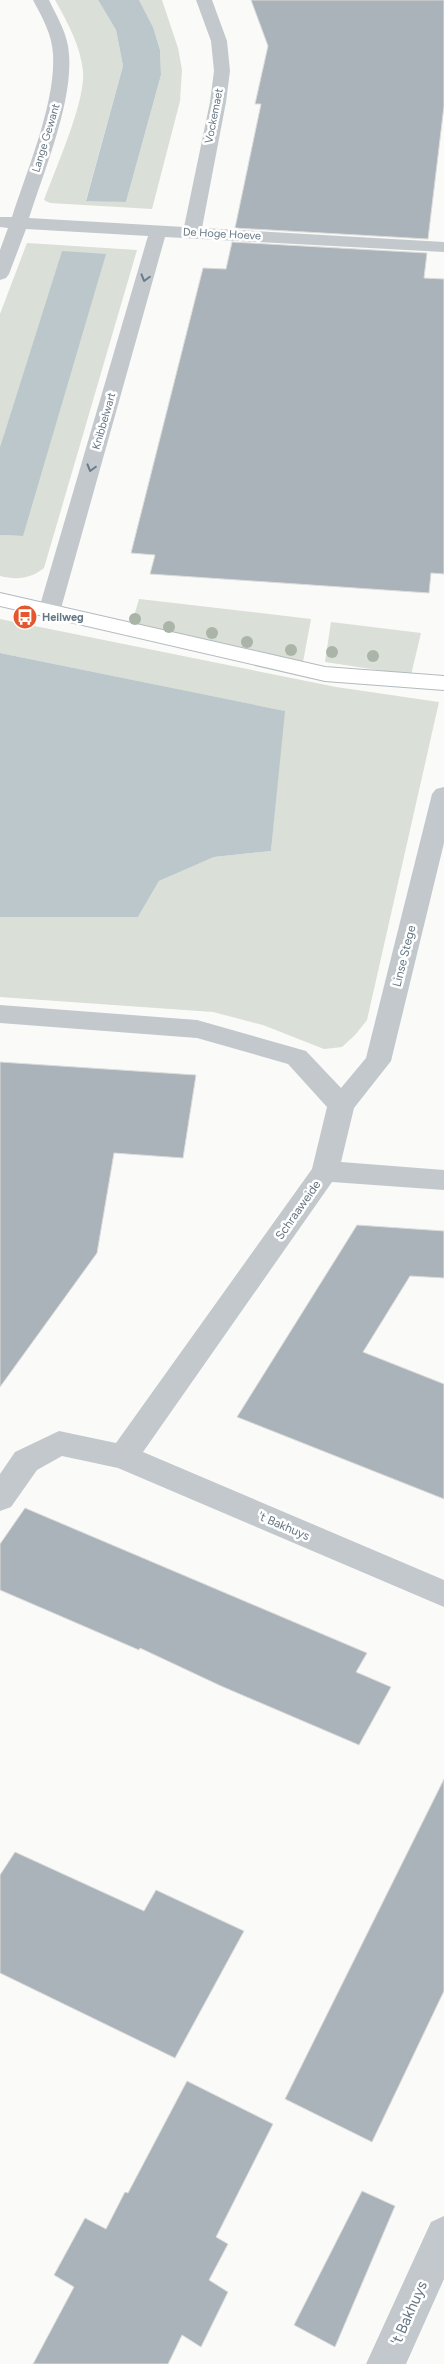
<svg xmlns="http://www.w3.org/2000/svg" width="444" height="2364" viewBox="0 0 444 2364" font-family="Figtree,sans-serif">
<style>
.green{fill:#dadfd7}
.water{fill:#bbc7cb}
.building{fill:#aab3b9;stroke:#dcdcda}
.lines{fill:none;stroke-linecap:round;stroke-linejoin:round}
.secondary-casing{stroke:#b3babf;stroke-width:2}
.street{fill:#c3c8cc;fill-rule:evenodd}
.secondary{fill:#fff;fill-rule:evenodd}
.tree{fill:#aab4a7}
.oneway{stroke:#6a7a87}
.labels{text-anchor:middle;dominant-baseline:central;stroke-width:5;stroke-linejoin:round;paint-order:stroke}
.far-street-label{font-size:11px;fill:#657683;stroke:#fff}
.far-poi-label{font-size:11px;font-weight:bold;fill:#657683;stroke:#fff;text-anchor:start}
.street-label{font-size:12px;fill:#657683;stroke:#fff}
.near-street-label{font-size:15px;fill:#657683;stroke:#fff}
</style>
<rect width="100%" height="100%" fill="#fafaf8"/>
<path class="green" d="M55,0H98L116,30L123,66L86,200L126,202L161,75L160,50L153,27L139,0H162L178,48L182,70L180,101L152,209L50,203L44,200C55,170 86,101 83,71C80,45 68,23 55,0Z
M27,243L137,250L44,568C30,579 17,580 0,576V535L23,536L62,252L0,447V314Z
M139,599L311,619L303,662L131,626Z
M0,619L336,687L439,702L367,1020L355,1035L342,1047L324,1049L263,1025L213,1012L0,997V917H138L159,881L214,857L271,851L284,711L0,653Z
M331,622L421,633L411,675L325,662Z"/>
<path class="water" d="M98,0H139L153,27L160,50L161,75L126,202L86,201L123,66L116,30Z
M62,251L106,254L23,536L0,535V447Z
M0,653L285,711L271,851L214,857L159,881L138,917H0Z"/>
<path class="building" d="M251,0H444V106L428,239L235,228L261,104H255L268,46Z
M232,242L427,253L424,278L444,279V574L431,573L429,593L150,574L155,555L131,553L203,268L226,269Z
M0,1062L196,1075L183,1158L114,1153L97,1253L0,1387Z
M357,1225L444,1231V1278L410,1276L363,1352L444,1384V1499L237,1417Z
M25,1508L367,1653L356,1672L391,1687L359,1745L221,1686L140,1648L139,1650L0,1590V1544Z
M444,1779V1991L372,2142L285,2099Z
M15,1852L144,1911L156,1890L244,1931L175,2058L0,1973V1875Z
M187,2081L273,2124L216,2237L228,2244L209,2280L228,2292L201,2347L182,2335L168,2364H33L74,2287L54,2275L85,2218L106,2229L125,2192L128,2193Z
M362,2191L395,2206L335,2347L294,2325Z"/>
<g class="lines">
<defs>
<path id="secondary" d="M0,593L325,667L444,676V690L325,681L0,606Z"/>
</defs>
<use href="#secondary" class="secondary-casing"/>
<path class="street" d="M33,0H49C57,17 68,34 69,54C73,102 44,171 29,218L184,227L210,102L214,71L211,41L196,0H212L227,41L230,71L226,102L202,228L444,242V252L165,237L60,612L57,617L49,619L41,617L38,612L148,236L26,229L9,274L6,278L0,280V250L8,228L0,227V217H12C27,170 56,102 53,54C52,34 42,17 33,0Z
M444,787V843L391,1061L354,1108L341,1162L444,1170V1190L332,1182L143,1452L444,1580V1607L118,1468L62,1456L37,1470L11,1507L0,1511V1474L15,1452L59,1431L116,1443L312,1169L327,1107L288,1064L197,1038L0,1023V1005L197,1020L306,1051L341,1088L366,1058L432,794L436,789Z
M444,2216V2279L406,2364H366L431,2222Z"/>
<use href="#secondary" class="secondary"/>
</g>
<g class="tree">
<circle cx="135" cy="619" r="6"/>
<circle cx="169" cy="627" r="6"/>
<circle cx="212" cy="633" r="6"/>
<circle cx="247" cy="642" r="6"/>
<circle cx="291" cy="650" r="6"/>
<circle cx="332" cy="652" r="6"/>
<circle cx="373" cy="656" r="6"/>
</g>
<defs><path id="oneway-chevron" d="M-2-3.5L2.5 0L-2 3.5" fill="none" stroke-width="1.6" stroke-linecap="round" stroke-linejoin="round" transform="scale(1.25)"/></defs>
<g class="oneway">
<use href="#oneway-chevron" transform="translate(145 278) rotate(106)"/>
<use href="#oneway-chevron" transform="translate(91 468) rotate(106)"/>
</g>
<defs>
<symbol id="bus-disc" viewBox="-11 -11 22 22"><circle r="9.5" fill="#e4572e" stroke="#fff"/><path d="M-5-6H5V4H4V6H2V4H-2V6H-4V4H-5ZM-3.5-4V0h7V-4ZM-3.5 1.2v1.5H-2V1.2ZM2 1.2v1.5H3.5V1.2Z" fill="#fff"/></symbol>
</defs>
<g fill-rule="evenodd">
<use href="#bus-disc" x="11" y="603" width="28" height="28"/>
</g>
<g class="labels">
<g class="far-street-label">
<text transform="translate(214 116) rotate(-79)">Vockemaet</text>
<text transform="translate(46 138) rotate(-73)">Lange Gewant</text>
<text transform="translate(222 234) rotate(3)">De Hoge Hoeve</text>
<text transform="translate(104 421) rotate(-74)">Knibbelwart</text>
</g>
<g class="far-poi-label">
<text x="42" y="617">Heilweg</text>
</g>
<g class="street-label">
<text transform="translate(404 956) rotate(-76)">Linse Stege</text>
<text transform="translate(298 1210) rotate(-55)">Schraaweide</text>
<text transform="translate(284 1526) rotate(23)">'t Bakhuys</text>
</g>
<g class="near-street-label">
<text transform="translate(409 2313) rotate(-66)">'t Bakhuys</text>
</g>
</g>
</svg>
